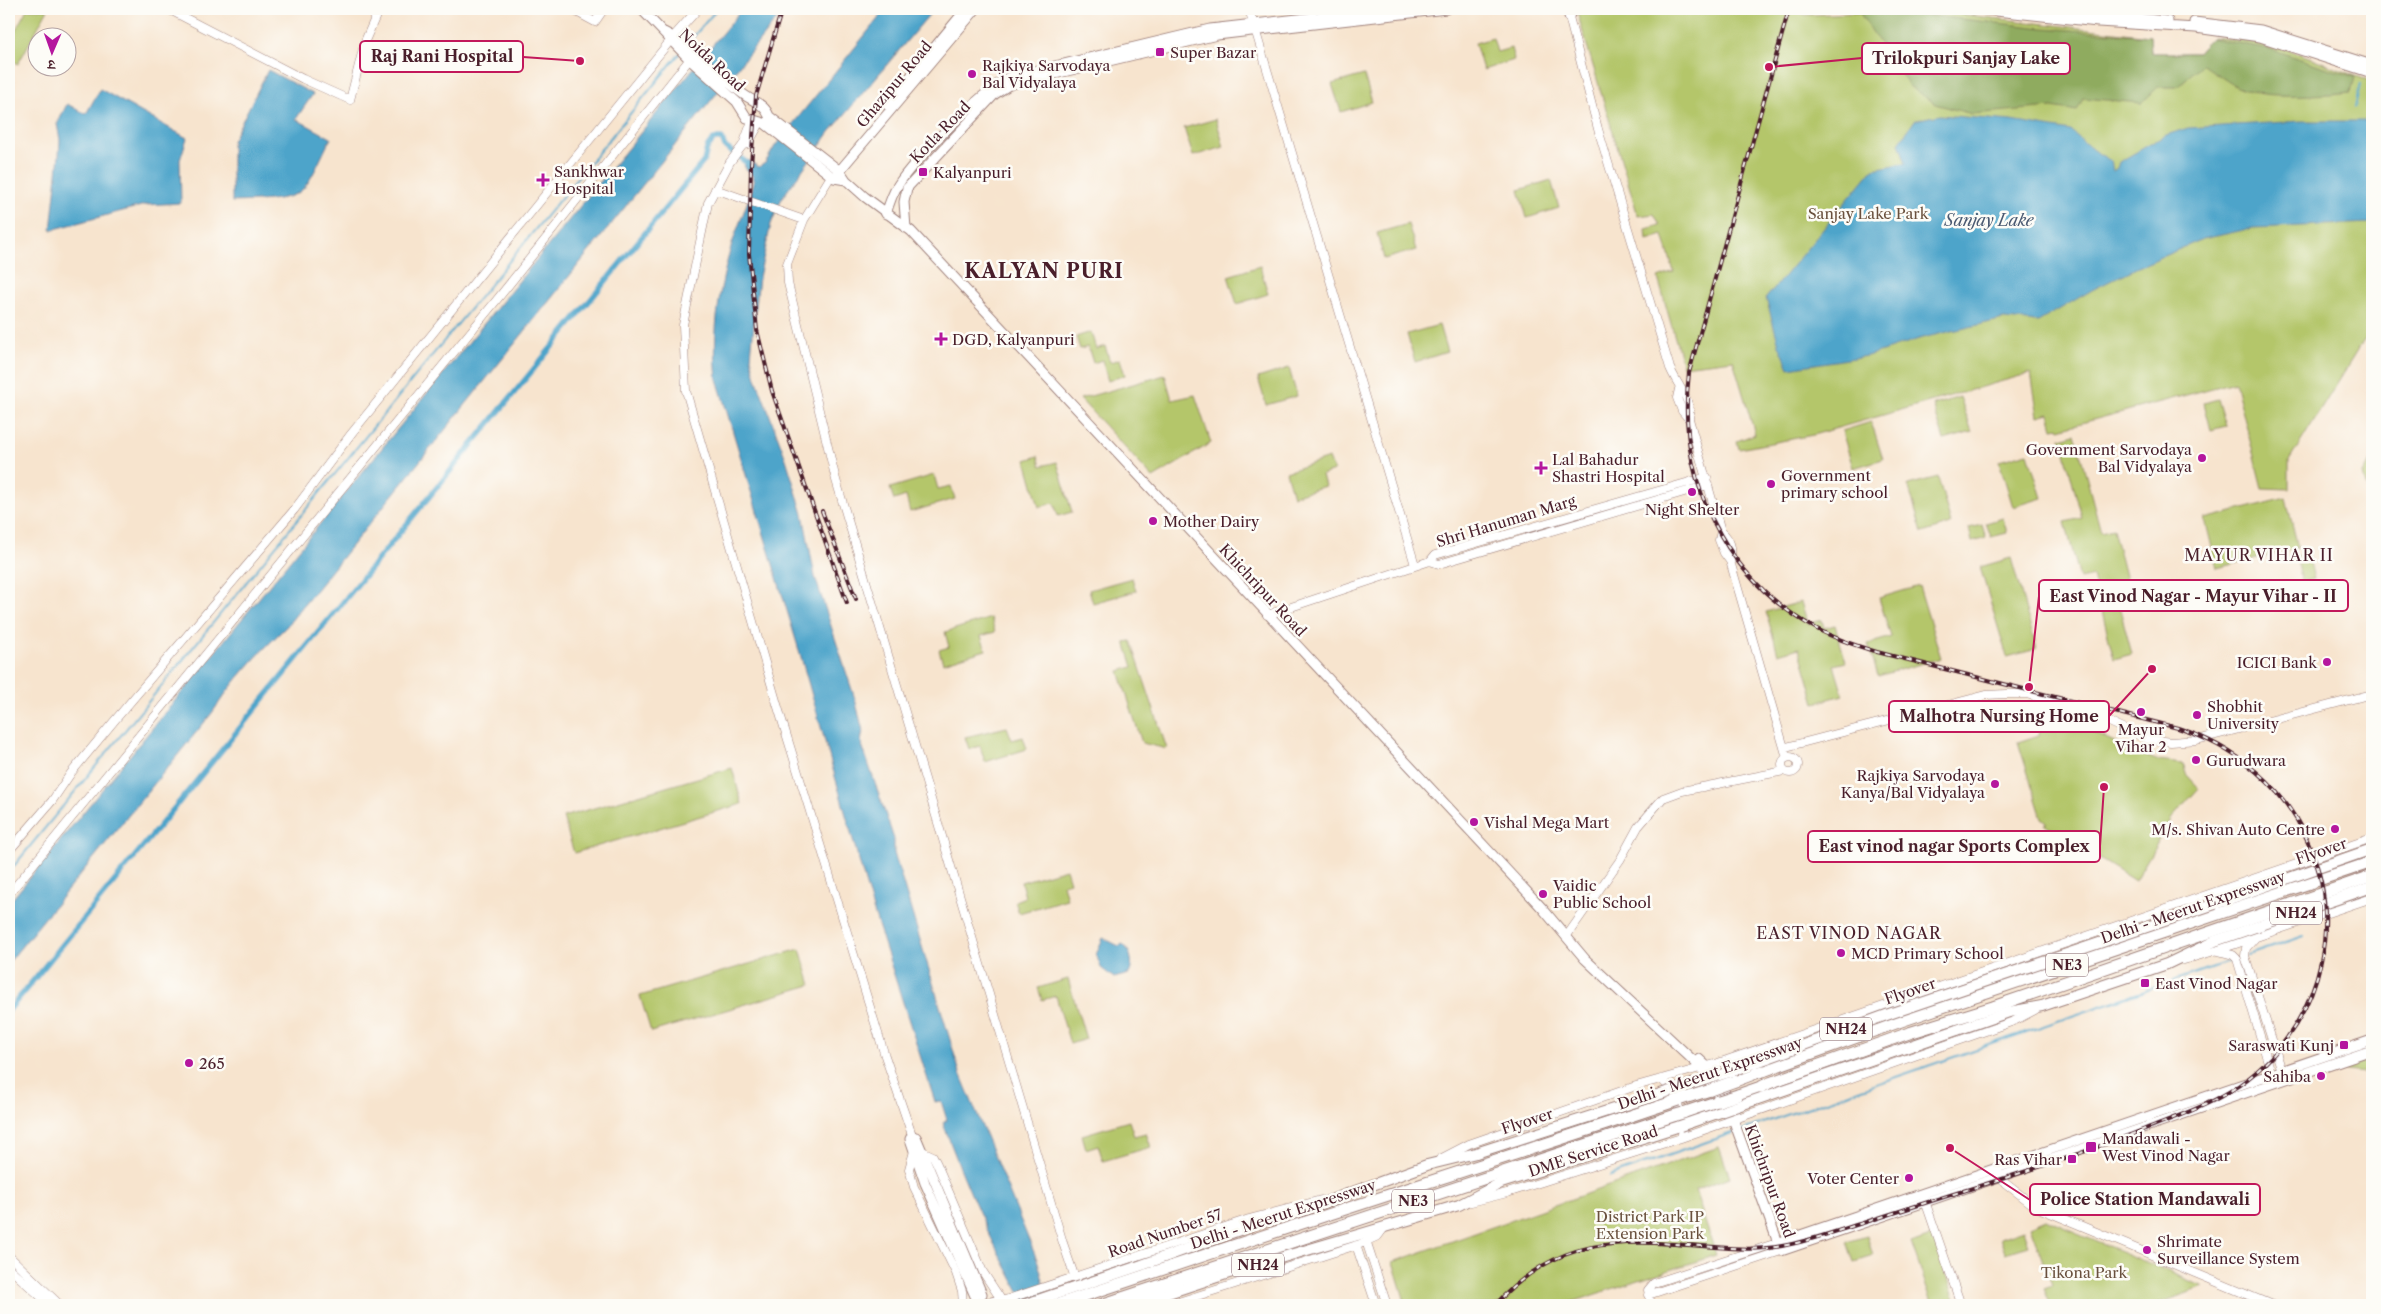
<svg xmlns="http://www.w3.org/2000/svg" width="2381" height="1314" viewBox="0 0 2381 1314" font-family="'Libre Caslon Text','Noto Serif Devanagari',serif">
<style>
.green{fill:#b4c66a;stroke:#7f724a}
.forest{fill:#8fab5e;stroke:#6c6544}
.water{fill:#4ea4ca;stroke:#4c627a}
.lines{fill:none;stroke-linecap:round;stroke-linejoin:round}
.stream{stroke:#4ea4ca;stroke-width:2}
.canal{stroke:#4ea4ca;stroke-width:5.5}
.tertiary-casing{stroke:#a0827c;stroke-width:9}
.secondary-casing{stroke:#a0827c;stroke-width:11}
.trunk-casing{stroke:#a0827c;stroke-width:12}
.motorway-casing{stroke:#a0827c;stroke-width:13}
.tertiary{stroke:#fff;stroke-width:8}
.secondary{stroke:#fff;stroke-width:9}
.trunk{stroke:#fff;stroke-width:10}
.motorway{stroke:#fff;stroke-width:11}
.rail-casing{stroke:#4a1f2b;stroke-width:4}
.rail{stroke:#fdfcf7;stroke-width:2;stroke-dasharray:5.5;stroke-linecap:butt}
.trunk-bridge-casing{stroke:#a0827c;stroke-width:12;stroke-linecap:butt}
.motorway-bridge-casing{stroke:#a0827c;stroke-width:13;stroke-linecap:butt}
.trunk-bridge{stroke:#fff;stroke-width:10}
.motorway-bridge{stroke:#fff;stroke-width:11}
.poi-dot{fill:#b5179e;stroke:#fdfcf7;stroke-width:2}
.labels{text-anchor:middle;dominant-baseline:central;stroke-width:5;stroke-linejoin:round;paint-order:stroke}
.shield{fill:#fdfcf7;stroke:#806168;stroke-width:1}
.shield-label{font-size:14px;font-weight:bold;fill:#4a1f2b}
.poi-label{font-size:15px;fill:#4a1f2b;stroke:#fdfcf7;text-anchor:start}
.street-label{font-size:15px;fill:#4a1f2b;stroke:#fdfcf7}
.park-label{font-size:15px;fill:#6a513e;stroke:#fdfcf7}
.water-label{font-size:16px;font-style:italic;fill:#4c5b73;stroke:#fdfcf7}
.neighbourhood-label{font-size:16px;letter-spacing:1px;fill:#4a1f2b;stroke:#fdfcf7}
.district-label{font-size:20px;font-weight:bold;letter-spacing:1px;fill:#4a1f2b;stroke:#fdfcf7}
.leader{fill:none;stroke:#c2185b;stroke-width:2}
.callout-dot{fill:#c2185b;stroke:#fdfcf7;stroke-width:2}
.callout{fill:#fdfcf7;stroke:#c2185b;stroke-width:2}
.callout-label{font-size:16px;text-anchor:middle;font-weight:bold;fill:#4a1f2b}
</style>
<rect width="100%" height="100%" fill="#fdfcf7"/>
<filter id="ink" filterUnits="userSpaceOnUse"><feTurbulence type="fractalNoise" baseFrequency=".02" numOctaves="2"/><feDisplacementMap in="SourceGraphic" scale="10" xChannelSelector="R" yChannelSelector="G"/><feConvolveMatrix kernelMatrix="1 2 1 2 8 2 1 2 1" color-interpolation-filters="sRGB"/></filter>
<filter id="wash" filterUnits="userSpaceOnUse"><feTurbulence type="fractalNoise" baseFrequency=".0096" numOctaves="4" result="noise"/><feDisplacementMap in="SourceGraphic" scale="20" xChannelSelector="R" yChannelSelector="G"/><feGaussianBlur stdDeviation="1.12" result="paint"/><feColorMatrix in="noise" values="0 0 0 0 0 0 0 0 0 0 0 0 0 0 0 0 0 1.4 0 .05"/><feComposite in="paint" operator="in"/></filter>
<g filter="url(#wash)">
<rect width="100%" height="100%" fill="#f7e4ce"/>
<path class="green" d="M27,9H48L18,64L9,58V42Z
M1576,9H1785L1806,15L1922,10L2150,36L2151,53H2198L2212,37C2244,40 2274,44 2303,55C2327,63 2348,75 2372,81V321L2369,324L2372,330L2360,346L2289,461V489L2262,488L2235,382L2059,429L2058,427L2053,428L2049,413L2038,416L2031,373L1813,435L1739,449L1737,441L1755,434L1733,360L1683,366L1658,278L1674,272L1663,235L1647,240L1646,229L1660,225L1654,214L1638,216Z
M1493,38L1497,52L1511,48L1514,60L1483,70L1475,43Z
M1364,75L1372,102L1341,112L1332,84Z
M1216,119L1224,147L1193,156L1184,128Z
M1551,180L1559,208L1527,218L1519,190Z
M1408,224L1416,250L1384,259L1377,233Z
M1260,266L1268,294L1237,304L1228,276Z
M1439,325L1447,352L1415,362L1407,334Z
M1091,332L1096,349L1105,346L1110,362L1120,359L1125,375L1108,381L1102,360L1093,363L1088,347L1080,349L1076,337Z
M1289,368L1297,396L1266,405L1258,378Z
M1165,375L1172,400L1195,395L1211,443L1153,478L1080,399Z
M1960,397L1972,432L1944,440L1933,405Z
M2218,399L2226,426L2211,430L2204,403Z
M1871,422L1883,459L1853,468L1842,431Z
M2075,434L2101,532L2113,529L2126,580L2113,583L2132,654L2114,659L2093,576L2080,579L2065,522L2082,518L2061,438Z
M2028,453L2042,498L2013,507L1999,461Z
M1038,456L1041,466L1057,462L1072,512L1058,516L1054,503L1039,507L1026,460Z
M1329,458L1334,471L1322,475L1325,486L1293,496L1286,472Z
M2372,459V509L2363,474Z
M934,475L938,489L951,486L955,499L910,512L906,496L894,500L890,488Z
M1938,477L1951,524L1922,533L1908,485Z
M2286,498L2298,548L2217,568L2205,519Z
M2003,518L2007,533L1991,537L1986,523Z
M1982,525L1986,538L1972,542L1969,528Z
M2308,554L2314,579L2302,582L2296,556Z
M2011,558L2037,649L2007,657L1980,567Z
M1132,578L1136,591L1093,603L1089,590Z
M1919,586L1941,658L1878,676L1868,644L1891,637L1879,598Z
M1801,602L1808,624L1822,620L1824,628L1835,625L1846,662L1834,665L1843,695L1815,703L1799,648L1778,654L1766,612Z
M991,618L995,632L981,636L986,650L943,663L939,650L949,647L945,632Z
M1131,641L1167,749L1142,743L1119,671L1133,667L1125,642Z
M2044,711L2158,761L2183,764L2186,774L2199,788L2172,818L2135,881L2045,825L2047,822L2042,818L2018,742L2039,735Z
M1007,727L1012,740L1023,737L1027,749L985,762L980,746L969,749L965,737Z
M732,768L742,804L574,853L563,817Z
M1066,869L1070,882L1063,884L1067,899L1019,913L1015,901L1025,897L1021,882Z
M800,949L811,985L651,1032L640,996Z
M1068,979L1086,1039L1070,1044L1056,996L1042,1000L1038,988Z
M2372,1060V1074L2340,1070Z
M1129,1121L1134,1136L1146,1133L1151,1147L1103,1161L1098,1145L1086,1149L1082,1135Z
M1719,1147L1730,1177L1695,1190L1716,1255L1562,1305H1406L1393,1262Z
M2046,1219L2056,1224L2205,1287L2153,1305H2051L2044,1289L2052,1286L2030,1226Z
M2023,1230L2028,1246L2005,1253L2000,1238Z
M1933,1235L1957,1305H1933L1911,1243Z
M1867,1236L1873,1256L1854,1262L1847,1242Z"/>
<path class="forest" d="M1859,12H1898L2043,28L2150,36L2151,53H2198L2211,38L2270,49L2355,77L2351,92C2325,95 2265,99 2242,89C2228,83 2215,72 2202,64L2177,87H2158L2142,103L2083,98L2077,111L2052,107L1972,114L1935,104L1909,86Z"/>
<path class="water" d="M742,9H785L286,627C258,654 234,680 212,713L9,962V903Z
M886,9H934L830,132L782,198L771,224L759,277L753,334L751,358L756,378L786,459L803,514L815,577L855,699L863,731L861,742L894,839V853L960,1073L1038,1262L1050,1305H1027C992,1245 967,1189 943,1123L947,1120L941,1101L935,1102L871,903L801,657L717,379C712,333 719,285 733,241C740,220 750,200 754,178L744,166L749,160L759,167L765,163L775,146Z
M268,70L313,94L296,119L331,138C323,152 313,179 302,190C289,202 250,201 232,202V141Z
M100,89L187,138L180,160L181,203L145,205L51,230L59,155L60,140L57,124L67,104L86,114Z
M1940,115L2012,121L2071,131L2093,150L2111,161L2113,171L2117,168L2119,162L2166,135L2188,128L2301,121H2372V223L2253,228L2203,239L2136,268L2092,290L2038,322L2004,319L1922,338L1867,356L1789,368L1779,345L1766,298L1873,169L1906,163L1899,143L1915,120Z
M1103,938L1119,946L1123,944C1131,951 1134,965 1129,974L1114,978L1101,968L1096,954Z"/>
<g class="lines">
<path class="stream" d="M688,43L717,9
M2355,107L2360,84
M9,872L679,54
M2248,955L2304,936
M1740,1131L2234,960
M1610,1176L1735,1132"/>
<path class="canal" d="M9,1010L704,161L707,148L714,139H722L725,147L747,163"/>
</g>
</g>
<g filter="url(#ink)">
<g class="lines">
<defs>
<path id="tertiary" d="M168,9L303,79L350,100L365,41L379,9
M571,9L595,22L604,9
M1249,9L1415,565
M1567,9L1598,129L1670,368C1678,387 1692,399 1689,419
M673,37L698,9
M752,121L743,145L730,162L708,203L683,325L686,391L777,704L885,1056L912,1135
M743,145L748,144L760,123
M831,176L804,220L787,264L788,283L836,480L1063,1243L1075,1278L1091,1305
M715,189L804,220
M1679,389L1677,398L1682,411L1689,419L1721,531L1719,540L1724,553L1730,561L1787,758
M1721,531C1731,540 1733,548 1730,561
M1430,561L1439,564L1708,485
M1267,615L1430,561L1435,555L1707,477
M1786,747L1986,695L2006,694H2026L2076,707L2147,739L2171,742L2197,740L2372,694
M1782 765a8 8 0 1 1 16 0a8 8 0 1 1-16 0Z
M9,851L52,801L71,773L115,720L294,510L351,434L670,41
M9,894L495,302L693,55
M1566,937L1620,860L1638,827L1663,798L1682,791L1784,771
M2255,938L2246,948L2245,956L2283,1074
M2218,951L2233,955L2237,959L2273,1079
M2184,960L2218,950L2372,898
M1661,1079C1675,1090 1687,1121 1681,1138
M920,1150L933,1156L937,1164L983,1272L1002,1301L1249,1219L1321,1200
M914,1151L909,1169L914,1187L956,1273L962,1291L963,1305
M1440,1159L1469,1144L1636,1086L1718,1063L2372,838
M1998,1172L2005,1183L2036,1207L2272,1305
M1924,1198L1961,1305
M1471,1202L1507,1193L1681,1138L2014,1021L2035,1010
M1366,1241L1387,1305
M1356,1245L1376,1305
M9,1256L60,1305
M9,1268L50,1305
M1648,1295L1781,1251
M1169,1305L1360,1244L1378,1236L1384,1228
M1651,1305L1648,1290L1654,1283L1777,1243"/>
<path id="secondary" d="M641,9L691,61L737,102L747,118L764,123L834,178L846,180
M1815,9H1840
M1977,9L2098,22L2196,28L2260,37L2372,73
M2036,9L2168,21
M1569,16L1573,9
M2194,22L2261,30L2372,65
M664,32C694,47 716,75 743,94C752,101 765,104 769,116L840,171L846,180L865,197L911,231L1543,909L1585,959L1697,1064L1709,1078L1727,1114L1733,1119L1781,1251L2372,1050
M887,105L966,9
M836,175L976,9
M886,214C889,204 892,194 898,185C912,162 986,87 1010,77L1210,29L1387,9
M906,228L904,202L907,188L995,94L1009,85L1217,35L1446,9
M1699,1059L1716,1075L1735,1113L1733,1119
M912,1135L910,1139L925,1183L975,1296
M916,1137L982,1294
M1777,1243L2372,1040
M978,1305L996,1301L1015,1305"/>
<path id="trunk" d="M2215,904L2372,849
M1957,1030L2009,1012L2042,1006L2167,964L2215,941L2372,887
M1142,1265L1256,1224L1293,1214L1427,1165L1476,1153
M1132,1305L1226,1274L1459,1205L1501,1183L1680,1126"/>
<path id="motorway" d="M1763,1071L1904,1020L2372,862
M1735,1081L1756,1073
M1767,1084L1909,1033L1993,1007L2372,876
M1738,1095L1761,1087
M1678,1100L1710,1090
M1683,1113L1719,1101
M1146,1275C1320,1216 1497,1161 1672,1102
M1101,1305L1676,1115"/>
</defs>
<use href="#tertiary" class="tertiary-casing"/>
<use href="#secondary" class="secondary-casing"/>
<use href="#trunk" class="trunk-casing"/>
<use href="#motorway" class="motorway-casing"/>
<use href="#tertiary" class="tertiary"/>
<use href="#secondary" class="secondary"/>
<use href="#trunk" class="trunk"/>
<use href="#motorway" class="motorway"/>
<defs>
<path id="rail" d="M782,9L756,96L751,165L749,254L757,330L772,391L847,603
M822,511L856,599
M1495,1305C1558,1237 1616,1239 1701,1246C1729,1248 1755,1251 1782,1246C1811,1241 1839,1230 1866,1222C1906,1209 1946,1196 1986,1184C2040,1167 2093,1150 2145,1129C2170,1119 2197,1110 2220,1097C2272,1069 2309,1018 2321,961C2329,922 2325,881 2309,844C2285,787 2236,747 2178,728L1877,652C1857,646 1836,639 1817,629C1724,579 1676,477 1689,373L1789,9"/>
</defs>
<use href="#rail" class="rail-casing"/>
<use href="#rail" class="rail"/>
<defs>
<path id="trunk-bridge" d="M1680,1126L1957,1030
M1476,1153L1726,1073L1892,1013L2215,904
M1023,1305L1142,1265"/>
<path id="motorway-bridge" d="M1756,1073L1763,1071
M1761,1087L1767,1084
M1710,1090L1735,1081
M1719,1101L1738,1095
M1672,1102L1678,1100
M1676,1115L1683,1113
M1056,1305L1146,1275"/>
</defs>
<use href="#trunk-bridge" class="trunk-bridge-casing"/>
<use href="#motorway-bridge" class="motorway-bridge-casing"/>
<use href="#trunk-bridge" class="trunk-bridge"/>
<use href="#motorway-bridge" class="motorway-bridge"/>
</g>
</g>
<g class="poi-dot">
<rect x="1155" y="47" width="10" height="10" rx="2.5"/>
<circle cx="972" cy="74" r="5"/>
<rect x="918" y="167" width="10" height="10" rx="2.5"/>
<path d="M540.5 172.5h5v5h5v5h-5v5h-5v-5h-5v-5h5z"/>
<path d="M938.5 331.5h5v5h5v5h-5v5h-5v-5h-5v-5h5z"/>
<circle cx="2202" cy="458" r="5"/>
<path d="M1538.5 460.5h5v5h5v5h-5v5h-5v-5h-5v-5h5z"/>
<circle cx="1771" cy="484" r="5"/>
<circle cx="1692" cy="492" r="5"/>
<circle cx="1153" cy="521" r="5"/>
<circle cx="2327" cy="662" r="5"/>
<circle cx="2141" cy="712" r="5"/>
<circle cx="2197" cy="715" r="5"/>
<circle cx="2196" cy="760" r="5"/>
<circle cx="1995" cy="784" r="5"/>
<circle cx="1474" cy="822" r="5"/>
<circle cx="2335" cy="829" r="5"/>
<circle cx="1543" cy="894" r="5"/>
<circle cx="1841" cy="953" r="5"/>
<rect x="2140" y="978" width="10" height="10" rx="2.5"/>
<rect x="2339" y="1040" width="10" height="10" rx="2.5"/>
<circle cx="189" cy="1063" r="5"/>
<circle cx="2321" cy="1076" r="5"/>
<rect x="2085" y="1141" width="12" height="12" rx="2.5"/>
<rect x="2067" y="1154" width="10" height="10" rx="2.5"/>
<circle cx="1909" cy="1178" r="5"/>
<circle cx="2147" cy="1250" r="5"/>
</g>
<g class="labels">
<g class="shield">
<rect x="2270" y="901.5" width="52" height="23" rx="4"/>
<rect x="2046" y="953.5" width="42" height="23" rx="4"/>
<rect x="1820" y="1017.5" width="52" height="23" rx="4"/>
<rect x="1392" y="1189.5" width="42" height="23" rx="4"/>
<rect x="1232" y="1253.5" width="52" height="23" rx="4"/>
</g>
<g class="shield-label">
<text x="2296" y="913">NH24</text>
<text x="2067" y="965">NE3</text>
<text x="1846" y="1029">NH24</text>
<text x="1413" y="1201">NE3</text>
<text x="1258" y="1265">NH24</text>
</g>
<g class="poi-label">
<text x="1170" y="52">Super Bazar</text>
<text x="982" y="65">Rajkiya Sarvodaya<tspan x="982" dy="17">Bal Vidyalaya</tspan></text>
<text x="554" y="171">Sankhwar<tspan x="554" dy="17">Hospital</tspan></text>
<text x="933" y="172">Kalyanpuri</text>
<text x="952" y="339">DGD, Kalyanpuri</text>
<text x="2192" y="449" text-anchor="end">Government Sarvodaya<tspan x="2192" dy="17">Bal Vidyalaya</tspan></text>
<text x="1552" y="459">Lal Bahadur<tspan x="1552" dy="17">Shastri Hospital</tspan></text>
<text x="1781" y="475">Government<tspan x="1781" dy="17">primary school</tspan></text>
<text x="1692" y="509" text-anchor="middle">Night Shelter</text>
<text x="1163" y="521">Mother Dairy</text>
<text x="2317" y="662" text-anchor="end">ICICI Bank</text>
<text x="2207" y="706">Shobhit<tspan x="2207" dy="17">University</tspan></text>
<text x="2141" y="729" text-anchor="middle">Mayur<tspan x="2141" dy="17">Vihar 2</tspan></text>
<text x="2206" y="760">Gurudwara</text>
<text x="1985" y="775" text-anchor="end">Rajkiya Sarvodaya<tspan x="1985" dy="17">Kanya/Bal Vidyalaya</tspan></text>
<text x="1484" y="822">Vishal Mega Mart</text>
<text x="2325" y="829" text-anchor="end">M/s. Shivan Auto Centre</text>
<text x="1553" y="885">Vaidic<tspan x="1553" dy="17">Public School</tspan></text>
<text x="1851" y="953">MCD Primary School</text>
<text x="2155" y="983">East Vinod Nagar</text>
<text x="2334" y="1045" text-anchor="end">Saraswati Kunj</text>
<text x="199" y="1063">265</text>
<text x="2311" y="1076" text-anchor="end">Sahiba</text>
<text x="2102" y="1138">Mandawali -<tspan x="2102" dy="17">West Vinod Nagar</tspan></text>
<text x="2062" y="1159" text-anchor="end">Ras Vihar</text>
<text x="1899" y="1178" text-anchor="end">Voter Center</text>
<text x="2157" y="1241">Shrimate<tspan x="2157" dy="17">Surveillance System</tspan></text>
</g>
<g class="street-label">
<text transform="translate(712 60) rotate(43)">Noida Road</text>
<text transform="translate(894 84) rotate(-50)">Ghazipur Road</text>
<text transform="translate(940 132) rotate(-46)">Kotla Road</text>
<text transform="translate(1506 521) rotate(-17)">Shri Hanuman Marg</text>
<text transform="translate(1263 590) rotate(47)">Khichripur Road</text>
<text transform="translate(2321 851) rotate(-19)">Flyover</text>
<text transform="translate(2193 907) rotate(-19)">Delhi - Meerut Expressway</text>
<text transform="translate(1910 991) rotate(-19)">Flyover</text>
<text transform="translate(1710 1073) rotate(-19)">Delhi - Meerut Expressway</text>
<text transform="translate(1527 1121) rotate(-18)">Flyover</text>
<text transform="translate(1593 1151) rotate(-18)">DME Service Road</text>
<text transform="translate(1770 1181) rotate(70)">Khichripur Road</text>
<text transform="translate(1283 1214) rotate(-18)">Delhi - Meerut Expressway</text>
<text transform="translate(1165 1233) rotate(-19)">Road Number 57</text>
</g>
<g class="park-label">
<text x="1868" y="213">Sanjay Lake Park</text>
<text x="1650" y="1216">District Park IP<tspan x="1650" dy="17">Extension Park</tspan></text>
<text x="2084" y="1272">Tikona Park</text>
</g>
<g class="water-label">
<text x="1989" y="220">Sanjay Lake</text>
</g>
<g class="neighbourhood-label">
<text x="2259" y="555">MAYUR VIHAR II</text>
<text x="1849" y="933">EAST VINOD NAGAR</text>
</g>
<g class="district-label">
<text x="1044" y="271">KALYAN PURI</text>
</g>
</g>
<path class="leader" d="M580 61L523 57M1769 67L1862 58M2029 687L2039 596M2152 669L2109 716M2104 787L2100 846M1950 1148L2030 1200"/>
<g class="callout-dot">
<circle cx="580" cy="61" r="5"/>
<circle cx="1769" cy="67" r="5"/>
<circle cx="2029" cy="687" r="5"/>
<circle cx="2152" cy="669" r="5"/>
<circle cx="2104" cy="787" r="5"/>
<circle cx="1950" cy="1148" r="5"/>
</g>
<g class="callout">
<rect x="360" y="41" width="163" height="31" rx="5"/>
<rect x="1862" y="43" width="208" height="31" rx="5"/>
<rect x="2039" y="580" width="309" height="31" rx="5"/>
<rect x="1889" y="701" width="220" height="31" rx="5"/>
<rect x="1808" y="831" width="292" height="31" rx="5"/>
<rect x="2030" y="1184" width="230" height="31" rx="5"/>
</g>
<g class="callout-label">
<text x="442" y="62">Raj Rani Hospital</text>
<text x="1966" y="64">Trilokpuri Sanjay Lake</text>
<text x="2193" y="602">East Vinod Nagar - Mayur Vihar - II</text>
<text x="1999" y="722">Malhotra Nursing Home</text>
<text x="1954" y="852">East vinod nagar Sports Complex</text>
<text x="2145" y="1205">Police Station Mandawali</text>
</g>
<rect width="2381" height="1314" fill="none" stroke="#fdfcf7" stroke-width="30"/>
<g transform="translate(52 52) rotate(182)"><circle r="24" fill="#fdfcf7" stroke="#b5a4a5"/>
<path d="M0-4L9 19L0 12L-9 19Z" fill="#b5179e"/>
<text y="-8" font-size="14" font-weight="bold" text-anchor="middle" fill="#4a1f2b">उ</text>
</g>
</svg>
